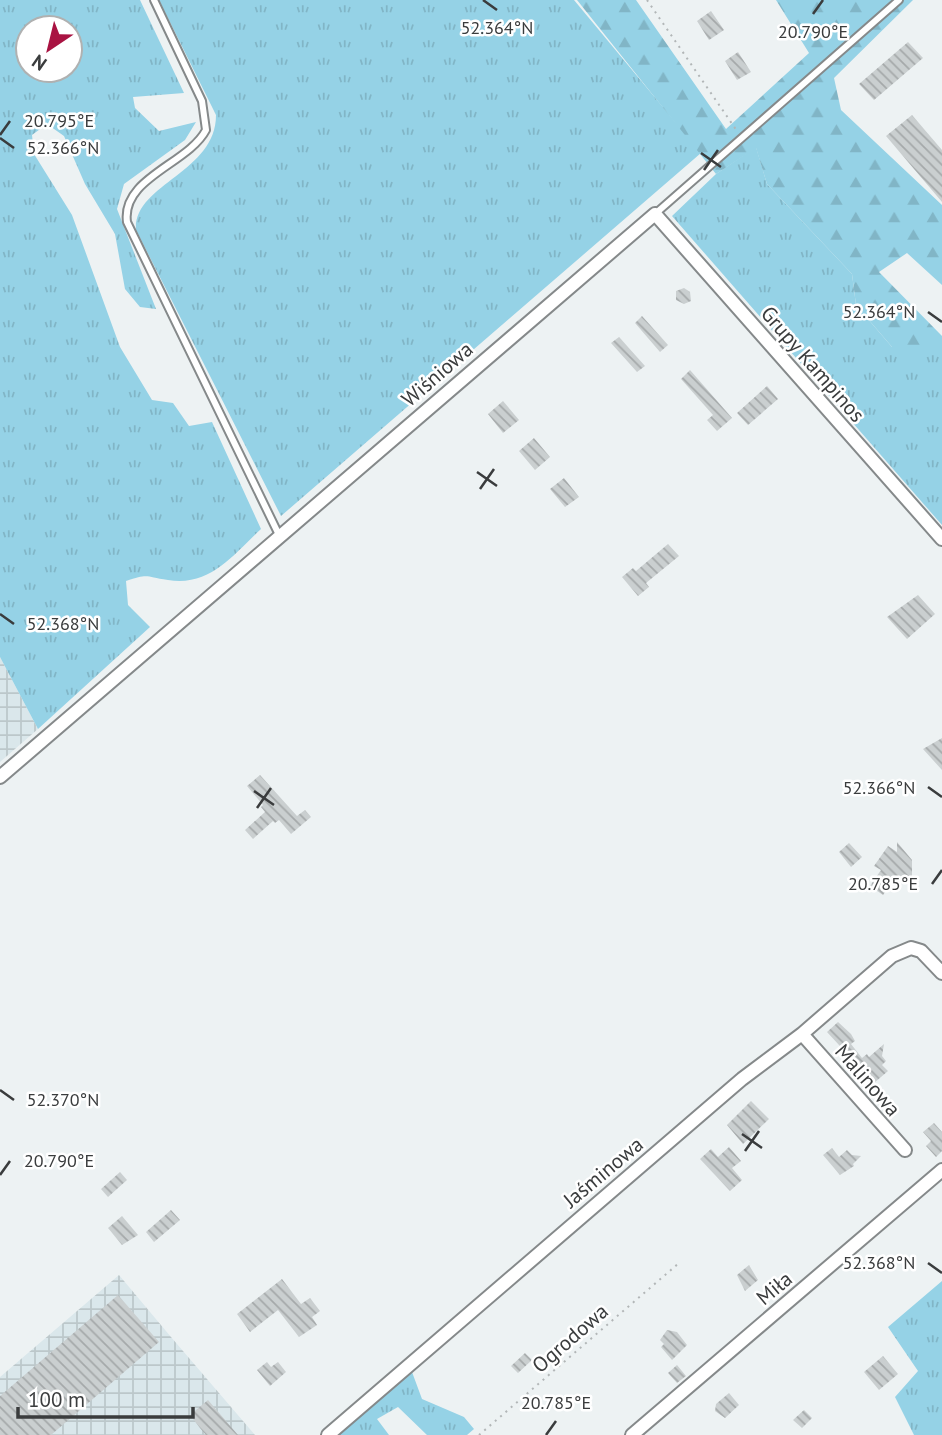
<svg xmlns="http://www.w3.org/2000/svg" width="942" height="1435" viewBox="0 0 942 1435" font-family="'PT Sans',sans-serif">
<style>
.industrial{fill:url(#industrial-grid)}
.grass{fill:url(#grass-tufts);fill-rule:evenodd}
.forest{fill:url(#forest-firs)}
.building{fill:url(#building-back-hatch)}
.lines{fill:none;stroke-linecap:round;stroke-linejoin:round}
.service-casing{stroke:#85898a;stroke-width:10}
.minor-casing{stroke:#85898a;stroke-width:16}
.path{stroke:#b2b6b7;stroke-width:2;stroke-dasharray:2 5;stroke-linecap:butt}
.service{stroke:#fff;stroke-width:6}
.minor{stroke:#fff;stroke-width:12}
.ticks{fill:none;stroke:#3a3c3d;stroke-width:2.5}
.labels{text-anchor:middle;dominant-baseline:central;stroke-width:5;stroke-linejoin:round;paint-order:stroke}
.street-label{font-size:21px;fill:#3a3c3d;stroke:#fff}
.ticks-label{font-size:18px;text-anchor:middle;fill:#3a3c3d;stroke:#fff;stroke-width:5;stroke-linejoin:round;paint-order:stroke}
</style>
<defs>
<pattern id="industrial-grid" width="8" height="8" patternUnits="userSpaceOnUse" patternTransform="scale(1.75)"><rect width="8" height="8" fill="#dae7eb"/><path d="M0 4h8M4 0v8" fill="none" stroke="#bcc7ca"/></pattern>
<pattern id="grass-tufts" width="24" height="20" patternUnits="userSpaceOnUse" patternTransform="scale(1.75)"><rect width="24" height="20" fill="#95d2e6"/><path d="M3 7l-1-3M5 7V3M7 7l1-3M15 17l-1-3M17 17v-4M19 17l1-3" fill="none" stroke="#81b5c6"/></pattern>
<pattern id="forest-firs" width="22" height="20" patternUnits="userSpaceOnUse" patternTransform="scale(1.75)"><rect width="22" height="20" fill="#95d2e6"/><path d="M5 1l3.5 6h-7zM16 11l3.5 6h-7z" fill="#81b5c6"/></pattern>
<pattern id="building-back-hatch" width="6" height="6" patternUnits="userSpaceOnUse" patternTransform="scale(1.75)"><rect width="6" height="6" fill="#cacfd0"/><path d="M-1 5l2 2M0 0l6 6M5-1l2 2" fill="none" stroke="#a5a9aa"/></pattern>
</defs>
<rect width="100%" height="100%" fill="#edf2f3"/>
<path class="industrial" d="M0,657L38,729L0,762Z
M119,1275L171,1337L255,1435H0V1377Z"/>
<path class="grass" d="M0,0H140L184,93L133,97L135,108L159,131L196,122L185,140L124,184L117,209L156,309L140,307L125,289L115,234L85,184L64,136L47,124L32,135L34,154L72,215L120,347L152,400L173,403L189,426L212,422L261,529C233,555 210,587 168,580C145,577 150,573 126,581L128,605L150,627L38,729L0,657ZM28,28H70V70H28Z
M159,0H574L701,153L281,516L136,230C133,184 216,173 216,115Z
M756,147L767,184L852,274L856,305L892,347H942V525L672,216L716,174Z
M942,1281V1435H914L895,1397L918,1371L888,1327Z
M412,1372L422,1399L464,1417L474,1429L467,1435H427L398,1407L377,1419L389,1435H339Z"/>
<path class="forest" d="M577,0H636L726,129L809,53L776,0H913L834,78L841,110L942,205V285L907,253L879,272L942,336V347H892L856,305L852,274L767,184L756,148L716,174Z"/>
<path class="building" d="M711,11L724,30L709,40L697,21Z
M908,42L923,58L874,100L859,84Z
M738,52L751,72L737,80L725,61Z
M912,115L942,150V202L886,136Z
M684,288L690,292L691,301L684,304L676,300V291Z
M642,316L668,345L660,352L635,323Z
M619,337L645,366L637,372L611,343Z
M690,370L732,418L717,431L707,420L713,415L681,379Z
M767,386L778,399L748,425L737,413Z
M503,401L519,420L503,433L488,414Z
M534,438L550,457L535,470L519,451Z
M564,478L579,497L565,507L550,489Z
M668,544L679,556L646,583L649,587L638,596L622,577L633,568L636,571Z
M918,595L935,614L907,639L887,617Z
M942,738V770L923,749Z
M260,775L297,816L305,810L311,817L291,834L279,820L275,823L273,821L253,839L245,830L265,812L261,807L263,805L247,786Z
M897,842L912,860V881L894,880L883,895L870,886L881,870L874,866L888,846L897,852Z
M849,843L862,857L851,867L839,852Z
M838,1022L851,1034L855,1041L851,1044L862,1058L867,1054L869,1057L884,1044L882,1056L886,1061L882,1065L888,1071L874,1083L827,1032Z
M751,1101L769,1119L743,1144L727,1125Z
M934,1123L942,1132V1151L936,1157L926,1146L931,1141L923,1132Z
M729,1147L741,1161L732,1168L742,1180L730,1191L700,1159L711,1149L718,1157Z
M832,1148L839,1157L847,1150L852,1155L861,1156L853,1164L854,1166L840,1175L823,1155Z
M120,1172L127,1180L108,1197L101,1189Z
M171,1210L180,1220L154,1242L146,1232Z
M122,1216L138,1235L122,1245L108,1228Z
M749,1265L758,1280L745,1291L737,1275Z
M282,1279L301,1304L310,1298L320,1311L312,1317L317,1325L299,1337L278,1310L250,1332L237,1314Z
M118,1295L159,1342L51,1435H0V1396Z
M667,1330L677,1332L687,1345L672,1360L661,1347L664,1344L660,1340Z
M525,1353L532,1360L518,1373L511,1366Z
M883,1356L898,1374L879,1390L864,1372Z
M267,1362L271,1367L278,1362L286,1372L270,1386L257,1370Z
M677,1365L686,1376L677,1383L668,1373Z
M729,1393L739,1405L725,1418L715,1411L716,1404Z
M208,1400L238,1435H206L200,1428L190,1415Z
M804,1410L812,1418L802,1428L793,1420Z"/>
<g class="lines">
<defs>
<path id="service" d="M154,0L202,101L206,130C188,164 121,178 127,222L280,537
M655,214L899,0"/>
<path id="minor" d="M0,777L655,214L942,539
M802,1034L905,1150
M328,1435L742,1079L802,1034L892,956L911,948L921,951L942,973
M632,1435L942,1170"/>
</defs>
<use href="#service" class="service-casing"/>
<use href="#minor" class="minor-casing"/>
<path class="path" d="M647,0L737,131
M479,1435L679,1263"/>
<use href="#service" class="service"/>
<use href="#minor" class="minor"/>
</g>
<path class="ticks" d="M483,0L497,10M813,14L823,0M0,135L10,121M0,138L14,148M701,153L721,167M704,170L718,150M928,312L942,322M477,472L497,486M480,489L494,469M0,614L14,624M928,787L942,797M254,791L274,805M257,808L271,788M932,884L942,870M0,1090L14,1100M742,1134L762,1148M745,1151L759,1131M0,1175L10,1161M928,1263L942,1273M546,1435L556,1421"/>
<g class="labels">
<g class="street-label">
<text transform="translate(813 364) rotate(49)">Grupy Kampinos</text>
<text transform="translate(437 374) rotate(-41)">Wiśniowa</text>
<text transform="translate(868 1080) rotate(49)">Malinowa</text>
<text transform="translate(603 1172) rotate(-40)">Jaśminowa</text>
<text transform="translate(774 1288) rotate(-40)">Miła</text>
<text transform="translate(570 1338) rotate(-41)">Ogrodowa</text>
</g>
</g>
<g class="ticks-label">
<text x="497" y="34">52.364°N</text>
<text x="813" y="38">20.790°E</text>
<text x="59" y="127">20.795°E</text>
<text x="63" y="154">52.366°N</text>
<text x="879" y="318">52.364°N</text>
<text x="63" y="630">52.368°N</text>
<text x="879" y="794">52.366°N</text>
<text x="883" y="890">20.785°E</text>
<text x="63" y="1106">52.370°N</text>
<text x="59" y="1167">20.790°E</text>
<text x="879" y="1269">52.368°N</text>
<text x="556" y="1409">20.785°E</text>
</g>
<g transform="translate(49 49) rotate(215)"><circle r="33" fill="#ffffff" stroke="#b0b1b1" stroke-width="2"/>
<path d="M0-5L12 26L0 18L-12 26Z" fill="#a91342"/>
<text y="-10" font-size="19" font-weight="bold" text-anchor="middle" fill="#3a3c3d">N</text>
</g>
<path d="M18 1407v10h175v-10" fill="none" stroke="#3a3c3d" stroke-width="3.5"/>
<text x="28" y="1407" font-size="21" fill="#3a3c3d" stroke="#ffffff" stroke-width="5" paint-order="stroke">100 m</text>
</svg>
